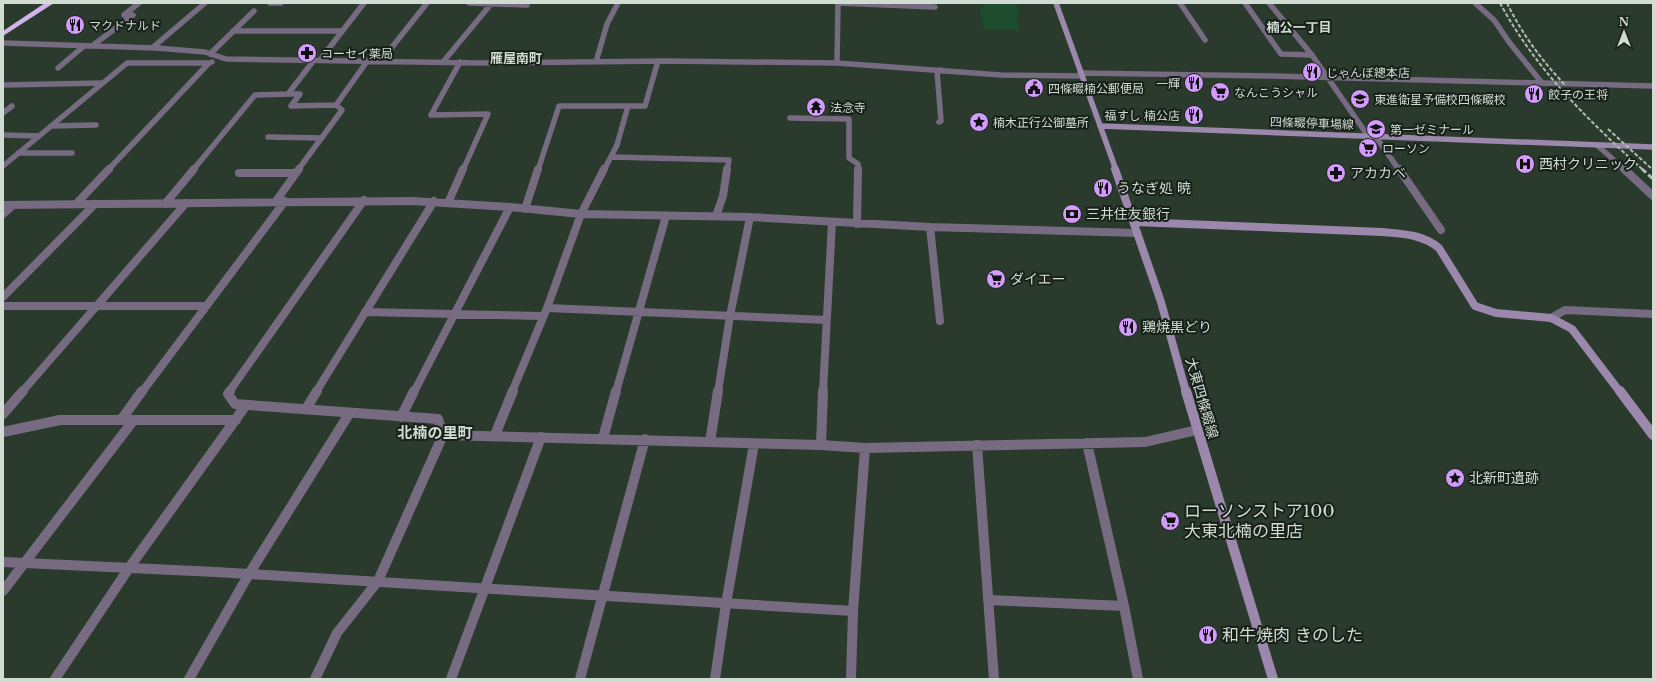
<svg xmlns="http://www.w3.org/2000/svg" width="1656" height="682" viewBox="0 0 1656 682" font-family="'Libre Baskerville','Noto Sans JP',serif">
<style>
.green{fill:#1e4d2d}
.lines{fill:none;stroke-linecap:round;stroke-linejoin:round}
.street-far2{stroke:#776b81;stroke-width:5.5}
.street-far1{stroke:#776b81;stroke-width:8}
.street{stroke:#776b81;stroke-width:10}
.secondary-far2{stroke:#9b88ac;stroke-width:5.5}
.secondary-far1{stroke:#9b88ac;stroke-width:8}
.secondary{stroke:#9b88ac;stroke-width:10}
.highway{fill:#d1b2e9;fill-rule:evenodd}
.rail-far1{stroke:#afbcb2;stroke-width:2;stroke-dasharray:4 2;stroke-linecap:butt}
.rail{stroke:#afbcb2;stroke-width:3;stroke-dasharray:5.5 3;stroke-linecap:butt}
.labels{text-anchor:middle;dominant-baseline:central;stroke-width:4;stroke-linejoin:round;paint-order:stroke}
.far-poi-label{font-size:12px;fill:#d0dbd2;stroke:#18201a;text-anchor:start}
.far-street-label{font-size:12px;fill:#d0dbd2;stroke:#18201a}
.far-neighbourhood-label{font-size:13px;font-weight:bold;fill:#d0dbd2;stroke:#18201a}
.poi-label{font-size:14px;fill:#d0dbd2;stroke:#18201a;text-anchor:start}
.street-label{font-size:14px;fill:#d0dbd2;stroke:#18201a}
.neighbourhood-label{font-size:15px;font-weight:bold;fill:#d0dbd2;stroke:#18201a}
.near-poi-label{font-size:17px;fill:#d0dbd2;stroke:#18201a;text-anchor:start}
</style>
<rect width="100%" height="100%" fill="#2a3b2e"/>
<path class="green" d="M984,3H1016L1019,13L1017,17L1020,30H984L980,11Z"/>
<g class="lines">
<path class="street-far2" d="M270,3H281
M469,3L527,5
M838,3L935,7
M1180,3L1205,40
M1245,3L1281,54L1312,55
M1269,3L1312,55L1368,136
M1475,3L1494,20L1509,42L1542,83
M233,31H342
M3,43L156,48L205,52L226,59L479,63L668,61L837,63L1001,75L1081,76
M92,46L133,15H124L139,3
M152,48L205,3
M210,54L254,11
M320,60L364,3
M381,61L427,3
M443,62L491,4
M460,62L431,115L488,114L463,170
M596,62L607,24L618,3
M837,63L838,3
M58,68L84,46
M1080,73L1272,76L1653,86
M3,85L102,83
M288,94H300L291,106L336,105
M3,113L12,106
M790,118L849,119V158L858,164V170
M939,122L941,121L937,71L941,70
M51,126L96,125
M3,135L39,136
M268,137L322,138
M1376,137L1399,170
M1597,145L1625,170
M18,153H72
M612,157L729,160L727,170
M3,166L127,63H209
M108,170L209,63L212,62
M193,170L255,95L288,94L314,60
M298,170L342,110L336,105L368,60
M538,170L559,106H628
M604,170L617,145L628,106H645L658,61"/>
<path class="street-far1" d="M1399,169L1441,230
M1624,169L1653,196
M239,173H296
M276,201L299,169
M448,203L463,169
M76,204L109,169
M165,204L194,169
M3,205L412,201L510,207L581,214L750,217L930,227L1137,233
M525,209L538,169
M3,214L13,205
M716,216L723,196L727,169
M857,224L858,169
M930,227L940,321
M3,297L95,204
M3,306H205
M547,308L826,320
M365,312L543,316
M1551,318L1565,310L1653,314
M22,392L186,203
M142,392L285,201
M229,392L364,200
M316,392L434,201
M414,392L510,207
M512,392L547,308L581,214L604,169
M616,392L666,216
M718,392L730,316L750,217
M823,392L832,222"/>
<path class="street" d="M230,391L228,394L235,404L438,419L443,435L378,581L337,633L315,679
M306,409L317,391
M3,414L23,391
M401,417L414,391
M121,420L142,391
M3,432L60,420H236
M443,435L821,445L865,448L1145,442L1197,430
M495,435L513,391
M603,438L616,391
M710,442L718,391
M1087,443L1124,606L1138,679
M821,445L823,391
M977,445L994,679
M3,562L216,572L853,611
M3,591L133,421
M988,600L1124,606
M55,679L129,568L246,405
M189,679L249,574L349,414
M451,679L541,437
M580,679L645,439
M715,679L726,604L754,444
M851,679L853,611L865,448"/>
<path class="secondary-far2" d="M1056,3L1116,170
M1100,126L1653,147"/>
<path class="secondary-far1" d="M1115,169L1161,302L1186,392
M1135,222L1382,232C1403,234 1422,234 1439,248L1475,306L1496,313L1551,318L1572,329L1620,392"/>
<path class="secondary" d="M1186,391L1273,679
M1620,391L1653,435"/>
<path class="highway" d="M45,3H54L3,36V31Z"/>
<path class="rail-far1" d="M1500,3C1536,70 1587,119 1643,170
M1507,3C1522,34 1542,61 1566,86
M1608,129L1653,170"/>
<path class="rail" d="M1642,169L1653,179"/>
</g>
<defs>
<symbol id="restaurant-disc" viewBox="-11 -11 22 22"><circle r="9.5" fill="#d39cfc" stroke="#18201a"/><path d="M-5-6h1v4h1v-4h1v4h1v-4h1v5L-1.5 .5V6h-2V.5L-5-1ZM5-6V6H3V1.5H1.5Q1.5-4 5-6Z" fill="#111"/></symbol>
<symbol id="pharmacy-disc" viewBox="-11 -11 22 22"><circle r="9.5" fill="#d39cfc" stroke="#18201a"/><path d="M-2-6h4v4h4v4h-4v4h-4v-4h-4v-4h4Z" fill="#111"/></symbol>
<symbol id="civic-disc" viewBox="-11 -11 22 22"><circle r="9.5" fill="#d39cfc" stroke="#18201a"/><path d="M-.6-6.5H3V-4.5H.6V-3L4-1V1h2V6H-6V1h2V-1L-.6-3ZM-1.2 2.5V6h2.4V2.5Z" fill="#111"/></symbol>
<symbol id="supermarket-disc" viewBox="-11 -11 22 22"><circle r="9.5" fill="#d39cfc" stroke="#18201a"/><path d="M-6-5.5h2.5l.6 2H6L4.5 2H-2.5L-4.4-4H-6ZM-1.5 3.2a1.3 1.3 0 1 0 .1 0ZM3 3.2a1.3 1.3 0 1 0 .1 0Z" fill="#111"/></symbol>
<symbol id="school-disc" viewBox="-11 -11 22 22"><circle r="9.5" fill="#d39cfc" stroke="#18201a"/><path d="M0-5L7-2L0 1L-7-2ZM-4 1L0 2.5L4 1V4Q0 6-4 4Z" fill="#111"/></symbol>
<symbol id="temple-disc" viewBox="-11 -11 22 22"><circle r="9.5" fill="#d39cfc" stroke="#18201a"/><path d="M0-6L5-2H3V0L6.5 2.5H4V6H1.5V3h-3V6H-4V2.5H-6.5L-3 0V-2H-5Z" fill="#111"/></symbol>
<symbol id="sight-disc" viewBox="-11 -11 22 22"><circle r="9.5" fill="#d39cfc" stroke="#18201a"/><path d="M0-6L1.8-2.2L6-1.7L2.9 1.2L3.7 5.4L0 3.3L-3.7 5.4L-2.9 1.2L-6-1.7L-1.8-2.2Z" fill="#111"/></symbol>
<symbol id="hospital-disc" viewBox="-11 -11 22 22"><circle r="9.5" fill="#d39cfc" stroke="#18201a"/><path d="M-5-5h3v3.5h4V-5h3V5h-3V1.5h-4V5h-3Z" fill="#111"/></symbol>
<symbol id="bank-disc" viewBox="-11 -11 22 22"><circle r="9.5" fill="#d39cfc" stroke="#18201a"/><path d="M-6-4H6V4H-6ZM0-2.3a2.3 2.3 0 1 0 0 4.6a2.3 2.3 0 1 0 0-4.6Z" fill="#111"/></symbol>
</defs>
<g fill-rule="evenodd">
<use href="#restaurant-disc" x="64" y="14" width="22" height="22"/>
<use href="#pharmacy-disc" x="296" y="42" width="22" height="22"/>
<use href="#restaurant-disc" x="1301" y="61" width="22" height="22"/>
<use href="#restaurant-disc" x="1183" y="72" width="22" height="22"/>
<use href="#civic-disc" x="1023" y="77" width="22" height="22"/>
<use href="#supermarket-disc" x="1209" y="81" width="22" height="22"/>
<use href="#restaurant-disc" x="1523" y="83" width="22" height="22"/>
<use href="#school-disc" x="1349" y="88" width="22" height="22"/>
<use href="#temple-disc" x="805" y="96" width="22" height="22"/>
<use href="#restaurant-disc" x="1183" y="104" width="22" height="22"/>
<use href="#sight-disc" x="968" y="111" width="22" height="22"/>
<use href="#school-disc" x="1365" y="118" width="22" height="22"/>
<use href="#supermarket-disc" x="1357" y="137" width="22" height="22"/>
<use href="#hospital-disc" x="1514" y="153" width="22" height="22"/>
<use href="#pharmacy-disc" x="1325" y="162" width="22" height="22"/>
<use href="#restaurant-disc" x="1092" y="177" width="22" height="22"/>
<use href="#bank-disc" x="1061" y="203" width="22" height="22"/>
<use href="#supermarket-disc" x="985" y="268" width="22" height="22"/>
<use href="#restaurant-disc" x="1117" y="316" width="22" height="22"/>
<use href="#sight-disc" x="1444" y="467" width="22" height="22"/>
<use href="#supermarket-disc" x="1159" y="510" width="22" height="22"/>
<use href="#restaurant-disc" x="1197" y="624" width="22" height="22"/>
</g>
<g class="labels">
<g class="far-poi-label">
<text x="89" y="25">マクドナルド</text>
<text x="321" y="53">コーセイ薬局</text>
<text x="1326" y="72">じゃんぼ總本店</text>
<text x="1180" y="83" text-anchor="end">一輝</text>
<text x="1048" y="88">四條畷楠公郵便局</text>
<text x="1234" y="92">なんこうシャル</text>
<text x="1548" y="94">餃子の王将</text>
<text x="1374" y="99">東進衛星予備校四條畷校</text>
<text x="830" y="107">法念寺</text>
<text x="1180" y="115" text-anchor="end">福すし 楠公店</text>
<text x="993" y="122">楠木正行公御墓所</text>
<text x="1390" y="129">第一ゼミナール</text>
<text x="1382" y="148">ローソン</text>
</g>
<g class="far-street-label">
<text transform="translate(1312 123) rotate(2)">四條畷停車場線</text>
</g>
<g class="far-neighbourhood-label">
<text x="1299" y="27">楠公一丁目</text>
<text x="516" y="58">雁屋南町</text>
</g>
<g class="poi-label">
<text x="1539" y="164">西村クリニック</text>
<text x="1350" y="173">アカカベ</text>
<text x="1117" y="188">うなぎ処 暁</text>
<text x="1086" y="214">三井住友銀行</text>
<text x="1010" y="279">ダイエー</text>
<text x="1142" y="327">鶏焼黒どり</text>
<text x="1469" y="478">北新町遺跡</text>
</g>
<g class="street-label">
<text transform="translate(1202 398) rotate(74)">大東四條畷線</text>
</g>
<g class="neighbourhood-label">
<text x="435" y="432">北楠の里町</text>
</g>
<g class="near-poi-label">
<text x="1184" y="511">ローソンストア100<tspan x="1184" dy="20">大東北楠の里店</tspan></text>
<text x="1222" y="635">和牛焼肉 きのした</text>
</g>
</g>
<rect width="1656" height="682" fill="none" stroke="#d0dbd2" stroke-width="8"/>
<g transform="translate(1624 32)" stroke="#18201a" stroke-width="3" paint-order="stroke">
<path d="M0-3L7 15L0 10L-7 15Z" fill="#d0dbd2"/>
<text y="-6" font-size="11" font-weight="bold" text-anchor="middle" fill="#d0dbd2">N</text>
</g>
</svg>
